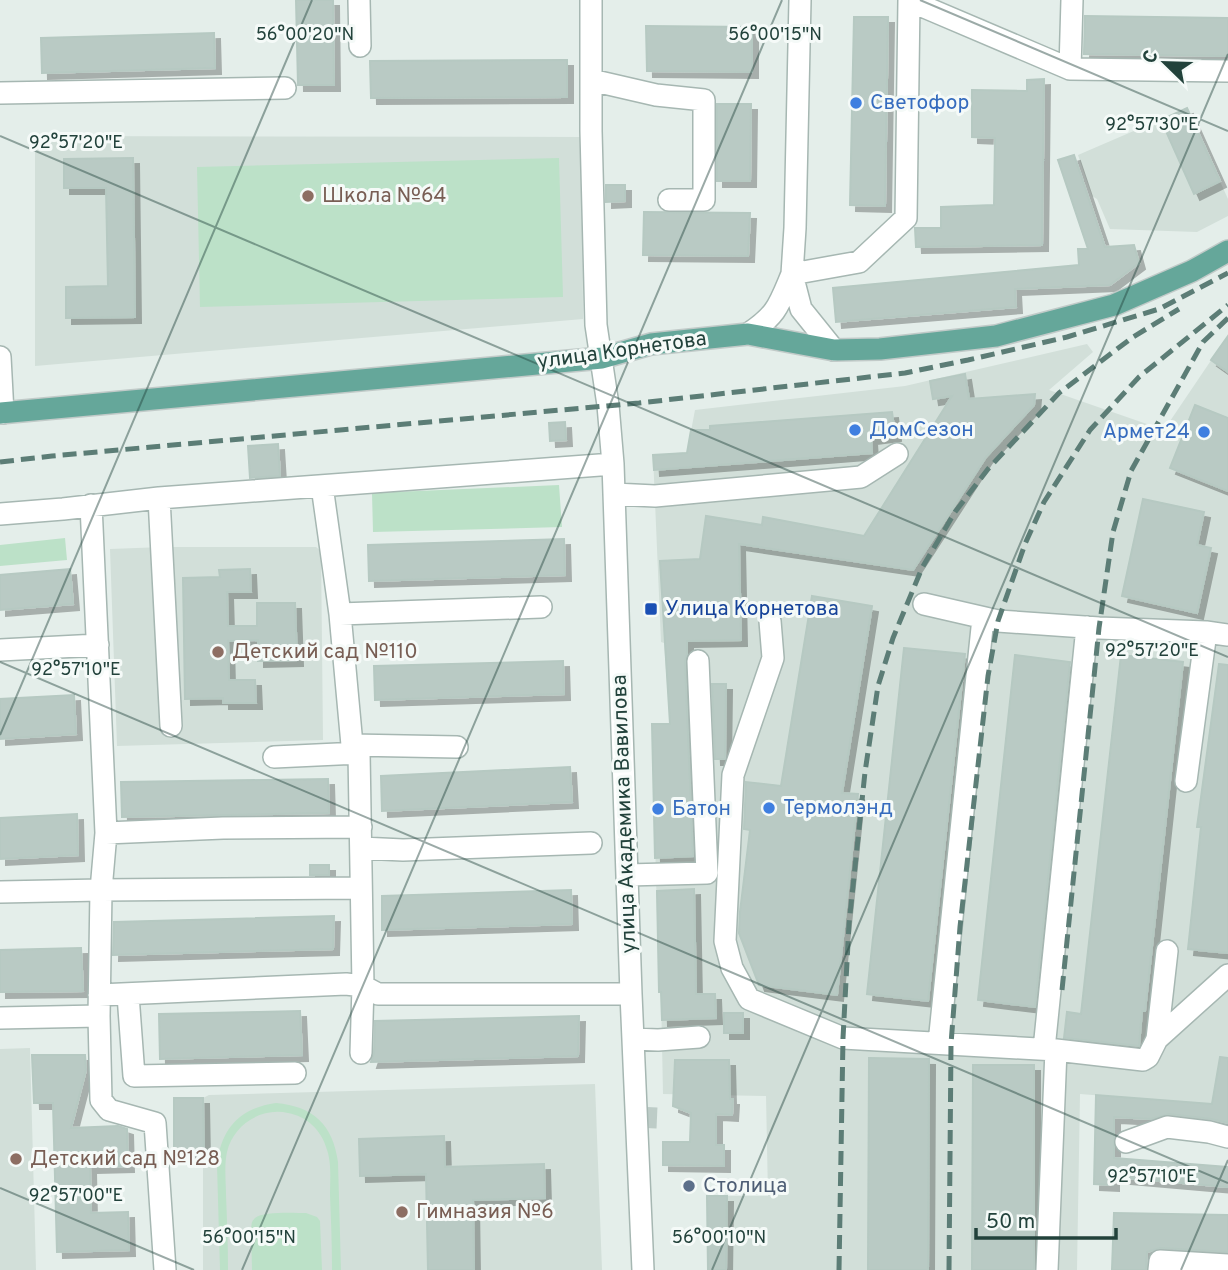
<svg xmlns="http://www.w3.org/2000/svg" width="1228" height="1270" viewBox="0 0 1228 1270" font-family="Overpass,sans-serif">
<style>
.built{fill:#d2dfd9}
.green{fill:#bce1c8}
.building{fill:#b9cac4;stroke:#b6c9c2;stroke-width:2;filter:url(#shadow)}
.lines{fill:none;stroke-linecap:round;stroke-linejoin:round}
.minor-tunnel{stroke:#bdccc7;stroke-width:21;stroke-dasharray:21 10;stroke-linecap:butt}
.minor-casing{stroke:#a6b7b2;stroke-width:24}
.major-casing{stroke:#c1cac8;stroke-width:24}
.minor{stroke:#fff;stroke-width:21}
.major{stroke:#65a79a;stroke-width:21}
.rail{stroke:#5c7d76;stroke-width:5;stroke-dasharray:14 7;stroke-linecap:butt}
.ticks{fill:none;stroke:#22423b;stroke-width:2;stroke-opacity:0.45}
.shop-dot{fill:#3f7fe0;stroke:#f5faf8;stroke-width:2.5}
.education-dot{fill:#8d6e63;stroke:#f5faf8;stroke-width:2.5}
.transit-dot{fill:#1a4fb4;stroke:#f5faf8;stroke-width:2.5}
.service-dot{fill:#5c6f8a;stroke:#f5faf8;stroke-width:2.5}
.labels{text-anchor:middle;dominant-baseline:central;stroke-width:6;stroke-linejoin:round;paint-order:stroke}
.shop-label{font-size:21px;fill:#366cbe;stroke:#f5faf8;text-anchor:start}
.education-label{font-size:21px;fill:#785e54;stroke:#f5faf8;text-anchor:start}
.street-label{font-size:21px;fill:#22423b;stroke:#f5faf8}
.transit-label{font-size:21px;fill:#164399;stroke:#f5faf8;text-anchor:start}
.service-label{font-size:21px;fill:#4e5e75;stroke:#f5faf8;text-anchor:start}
.ticks-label{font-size:18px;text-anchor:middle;fill:#22423b;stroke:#f5faf8;stroke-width:6;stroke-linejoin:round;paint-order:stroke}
</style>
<defs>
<filter id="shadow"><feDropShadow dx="6" dy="6" stdDeviation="0" flood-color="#0004"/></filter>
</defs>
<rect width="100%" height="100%" fill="#e4eeea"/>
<path class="built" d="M1187,108L1228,199V216L1197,232L1110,229L1097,199L1092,196L1078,155Z
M35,136L582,137L583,319L35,366Z
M1228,341V1108L1205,1104L1080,1094L1077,1270H708L707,1196H768L766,1096L663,1094L661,993L659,992L652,725L670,723L664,643L661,642L653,455L687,452L695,410L905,386L1087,344L1093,352L1049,390L1164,430L1216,353Z
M163,547H316L321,551L323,740L117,746L110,549Z
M30,1048L36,1270H0V1049Z
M595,1084L602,1270H203V1098L209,1095Z"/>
<path class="green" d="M559,158L563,297L200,307L197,167Z
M559,485L562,527L373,532L372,493Z
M65,538L67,560L0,566V545Z
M276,1103C313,1106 333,1125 338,1162L341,1270H332C332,1245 331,1220 330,1195C330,1179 332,1162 326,1147C321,1130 306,1116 288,1113C261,1107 233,1125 227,1152C224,1166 226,1181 226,1195C227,1220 228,1245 228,1270H220L217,1165C221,1128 240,1108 276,1103Z
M306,1213L317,1217L320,1221L322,1270H252L251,1229C252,1223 251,1222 255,1218C263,1211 295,1213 306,1213Z"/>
<path class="building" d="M296,0H333L334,85H298Z
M1085,16L1228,18V56L1084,54Z
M854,17H888L885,206L850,205Z
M646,26L752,27V72L647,71Z
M214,33L215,68L42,73L41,38Z
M567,60V97L371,98L370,61Z
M1044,79L1042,245L916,247L915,228H941V207L994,205L995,138L972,137V90L1027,91V80Z
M717,104H751L750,181H717Z
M1187,108L1220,181L1194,194L1161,120Z
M1074,155L1105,247L1134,245L1139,263L1110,285L1015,289L1016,307L836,322L833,288L1079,265L1078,249H1088L1058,160Z
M133,158L135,317L66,318V287L108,286L106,188H64V159Z
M606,185H625V201L606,202Z
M644,212L750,213L748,256L643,255Z
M1228,336V372L1211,360Z
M965,374L969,399L1035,394L1034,405L986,457L913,570L739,544L741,640L687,641V654L685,662L693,856L655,858L652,724H670L660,561L700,559L706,516L762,525L763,517L864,536L952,396L933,399L930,381Z
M1195,405L1228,418V491L1170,468Z
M892,412L895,435L871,438L872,453L654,470L653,455L687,453L691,430H710V426Z
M565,422L566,440L550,441L549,423Z
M278,444L280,476L250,478L248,446Z
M1143,499L1204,512L1197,545L1211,548L1197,613L1122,596Z
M564,539L565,575L369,581L368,545Z
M70,569L73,604L0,610V575Z
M250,569L251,592H227L228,626H257V603H295L297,660L258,661V640L228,641L229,680H255L256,703H223V698L185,699L183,578L220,577L219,570Z
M812,596L872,606L842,793L858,794L837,995L759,985L739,933L740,912L750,830L744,829L746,782L781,786Z
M904,648L965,654L928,1001L867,994Z
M1015,655L1070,662L1035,1007L978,1000Z
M1121,655L1183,662L1145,1011H1142L1139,1046L1064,1038L1067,1012L1081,1014Z
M563,661L564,694L375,700L374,666Z
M1219,664L1228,665V953L1188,949L1201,827H1197Z
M712,684H726L725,759H715Z
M74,695L76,734L0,739V699Z
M570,767L572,802L382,811L381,776Z
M328,779L329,813L122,817L121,782Z
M77,814L78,855L0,859V818Z
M310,865H329V875H310Z
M694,889L696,994H715L716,1018L662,1020L661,992H659L657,891Z
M571,890L572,924L382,930V896Z
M334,916L333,949L113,955L114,922Z
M81,948L83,991L0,992V950Z
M300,1011L302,1055L160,1059L159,1014Z
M724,1013H743V1033H724Z
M579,1016L578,1056L371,1062L374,1053L375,1021Z
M32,1055H85L86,1070L71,1128L118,1126L127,1129L128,1166L90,1167L91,1213L128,1212L129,1250L57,1252L53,1103H34Z
M1220,1057L1228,1058V1123L1211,1119L1169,1114L1151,1119L1114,1117V1158L1228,1167V1187L1113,1177V1185L1094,1184L1096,1095L1212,1104Z
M869,1058L929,1059L928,1270H868Z
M675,1060H729L730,1099H733L732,1115L716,1114V1145H724V1166L663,1165V1142H690L691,1113L673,1106Z
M973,1065H1034V1270H972Z
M174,1098H203L204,1154L174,1155Z
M444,1136L445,1167L544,1164L545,1198L473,1200L474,1270H428L426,1174L360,1176L359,1139Z
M707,1196H727L726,1270H708Z
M1114,1213L1228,1215V1252L1160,1248L1147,1252L1146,1270H1112Z"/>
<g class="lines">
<path class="minor-tunnel" d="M636,1117L659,1118"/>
<defs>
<path id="minor" d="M359,0L360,46
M591,0V131L596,325L608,405L613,464L631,994L643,1270
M800,0L795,228L792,274L801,309L834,350
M916,0L922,6L1070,69L1228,71
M1070,69L1072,0
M591,80L656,95L704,100V200H669
M0,93L285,88
M792,274L859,262L906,218L909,0
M748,334C777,315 779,305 792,274
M0,357L3,413
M322,486L340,614L352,745L359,753L363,986L361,1053
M614,494L655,496L861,477L897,454
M159,498L171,726
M0,514L63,509L159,498L613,464
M924,604L998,621L1099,628L1206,632L1228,635
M340,614L541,607
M770,621L773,658L733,775L725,941L732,968L749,999L843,1038L1056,1050
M0,650L98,645
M352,745L457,747
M274,757L359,753
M1186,781L1206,632
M106,833L223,828L361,827
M361,848L403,850L591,843
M627,875L707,873L698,661
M0,892L101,890L361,888
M99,995L346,984L363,986L378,994H631
M128,995L134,1076L295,1073
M99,1016L101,1100L109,1110L155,1123L165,1270
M0,1018L99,1016L101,890L106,833L91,505
M633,1039L658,1040L699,1037
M1157,1039L1167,951
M939,1043L983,618
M1056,1050L1044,1049L1087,627
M1126,1142L1167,1127L1209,1132L1228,1137
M1047,1270L1056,1050L1143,1060L1148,1057L1157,1039L1228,975
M1159,1270L1160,1261L1228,1265"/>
<path id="major" d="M0,413L602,358L651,344L748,334L834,350L880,349L996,336L1114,305L1192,271L1228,251"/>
</defs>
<use href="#minor" class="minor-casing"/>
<use href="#major" class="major-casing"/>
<use href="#minor" class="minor"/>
<use href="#major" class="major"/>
<path class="rail" d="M0,462L52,456L639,403L905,373L968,360L1067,337L1159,309L1228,273
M1062,990L1099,628L1113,532L1131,471L1203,342L1228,318
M839,1270L843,1038L849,924L865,772L878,686L893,638L922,568L955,512L988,469L1059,393L1133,337L1179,309
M949,1270L951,1044L960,927L988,676L998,621L1025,544L1044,502L1090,430L1139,377L1228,305"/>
</g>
<path class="ticks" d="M920,0L1228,131M0,136L1228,657M0,662L1228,1183M0,735L312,0M0,1188L194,1270M242,1270L782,0M712,1270L1228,54M1181,1270L1228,1160"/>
<g class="shop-dot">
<circle cx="856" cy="103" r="7"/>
<circle cx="855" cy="430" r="7"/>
<circle cx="1204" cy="432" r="7"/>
<circle cx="769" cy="808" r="7"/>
<circle cx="658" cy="809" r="7"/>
</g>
<g class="education-dot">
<circle cx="308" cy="196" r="7"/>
<circle cx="218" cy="652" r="7"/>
<circle cx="16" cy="1159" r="7"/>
<circle cx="402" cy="1212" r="7"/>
</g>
<rect class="transit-dot" x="644" y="602" width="14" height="14" rx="3.5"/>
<circle class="service-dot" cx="689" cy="1186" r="7"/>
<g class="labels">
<g class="shop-label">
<text x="870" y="103">Светофор</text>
<text x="869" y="430">ДомСезон</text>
<text x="1190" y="432" text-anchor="end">Армет24</text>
<text x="783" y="808">Термолэнд</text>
<text x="672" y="809">Батон</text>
</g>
<g class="education-label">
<text x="322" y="196">Школа №64</text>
<text x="232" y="652">Детский сад №110</text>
<text x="30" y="1159">Детский сад №128</text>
<text x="416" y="1212">Гимназия №6</text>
</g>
<g class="street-label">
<text transform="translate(622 351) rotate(-8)">улица Корнетова</text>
<text transform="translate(625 814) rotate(-92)">улица Академика Вавилова</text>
</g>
<g class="transit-label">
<text x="665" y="609">Улица Корнетова</text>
</g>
<g class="service-label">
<text x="703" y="1186">Столица</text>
</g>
</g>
<g class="ticks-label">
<text x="305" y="40">56°00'20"N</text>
<text x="775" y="40">56°00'15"N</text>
<text x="1152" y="130">92°57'30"E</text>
<text x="76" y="148">92°57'20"E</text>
<text x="1152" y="656">92°57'20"E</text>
<text x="76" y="675">92°57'10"E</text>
<text x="1152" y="1182">92°57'10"E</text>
<text x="76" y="1201">92°57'00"E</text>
<text x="249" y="1243">56°00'15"N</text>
<text x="719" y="1243">56°00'10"N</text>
</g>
<g transform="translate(1165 63) rotate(293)" stroke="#f5faf8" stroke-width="5" paint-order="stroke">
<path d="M0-5L12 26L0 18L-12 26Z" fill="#22423b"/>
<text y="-10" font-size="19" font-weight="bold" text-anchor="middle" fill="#22423b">С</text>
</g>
<path d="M976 1228v10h140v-10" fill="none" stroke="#22423b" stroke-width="3.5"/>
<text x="986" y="1228" font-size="21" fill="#22423b" stroke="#f5faf8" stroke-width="5" paint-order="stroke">50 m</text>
</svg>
